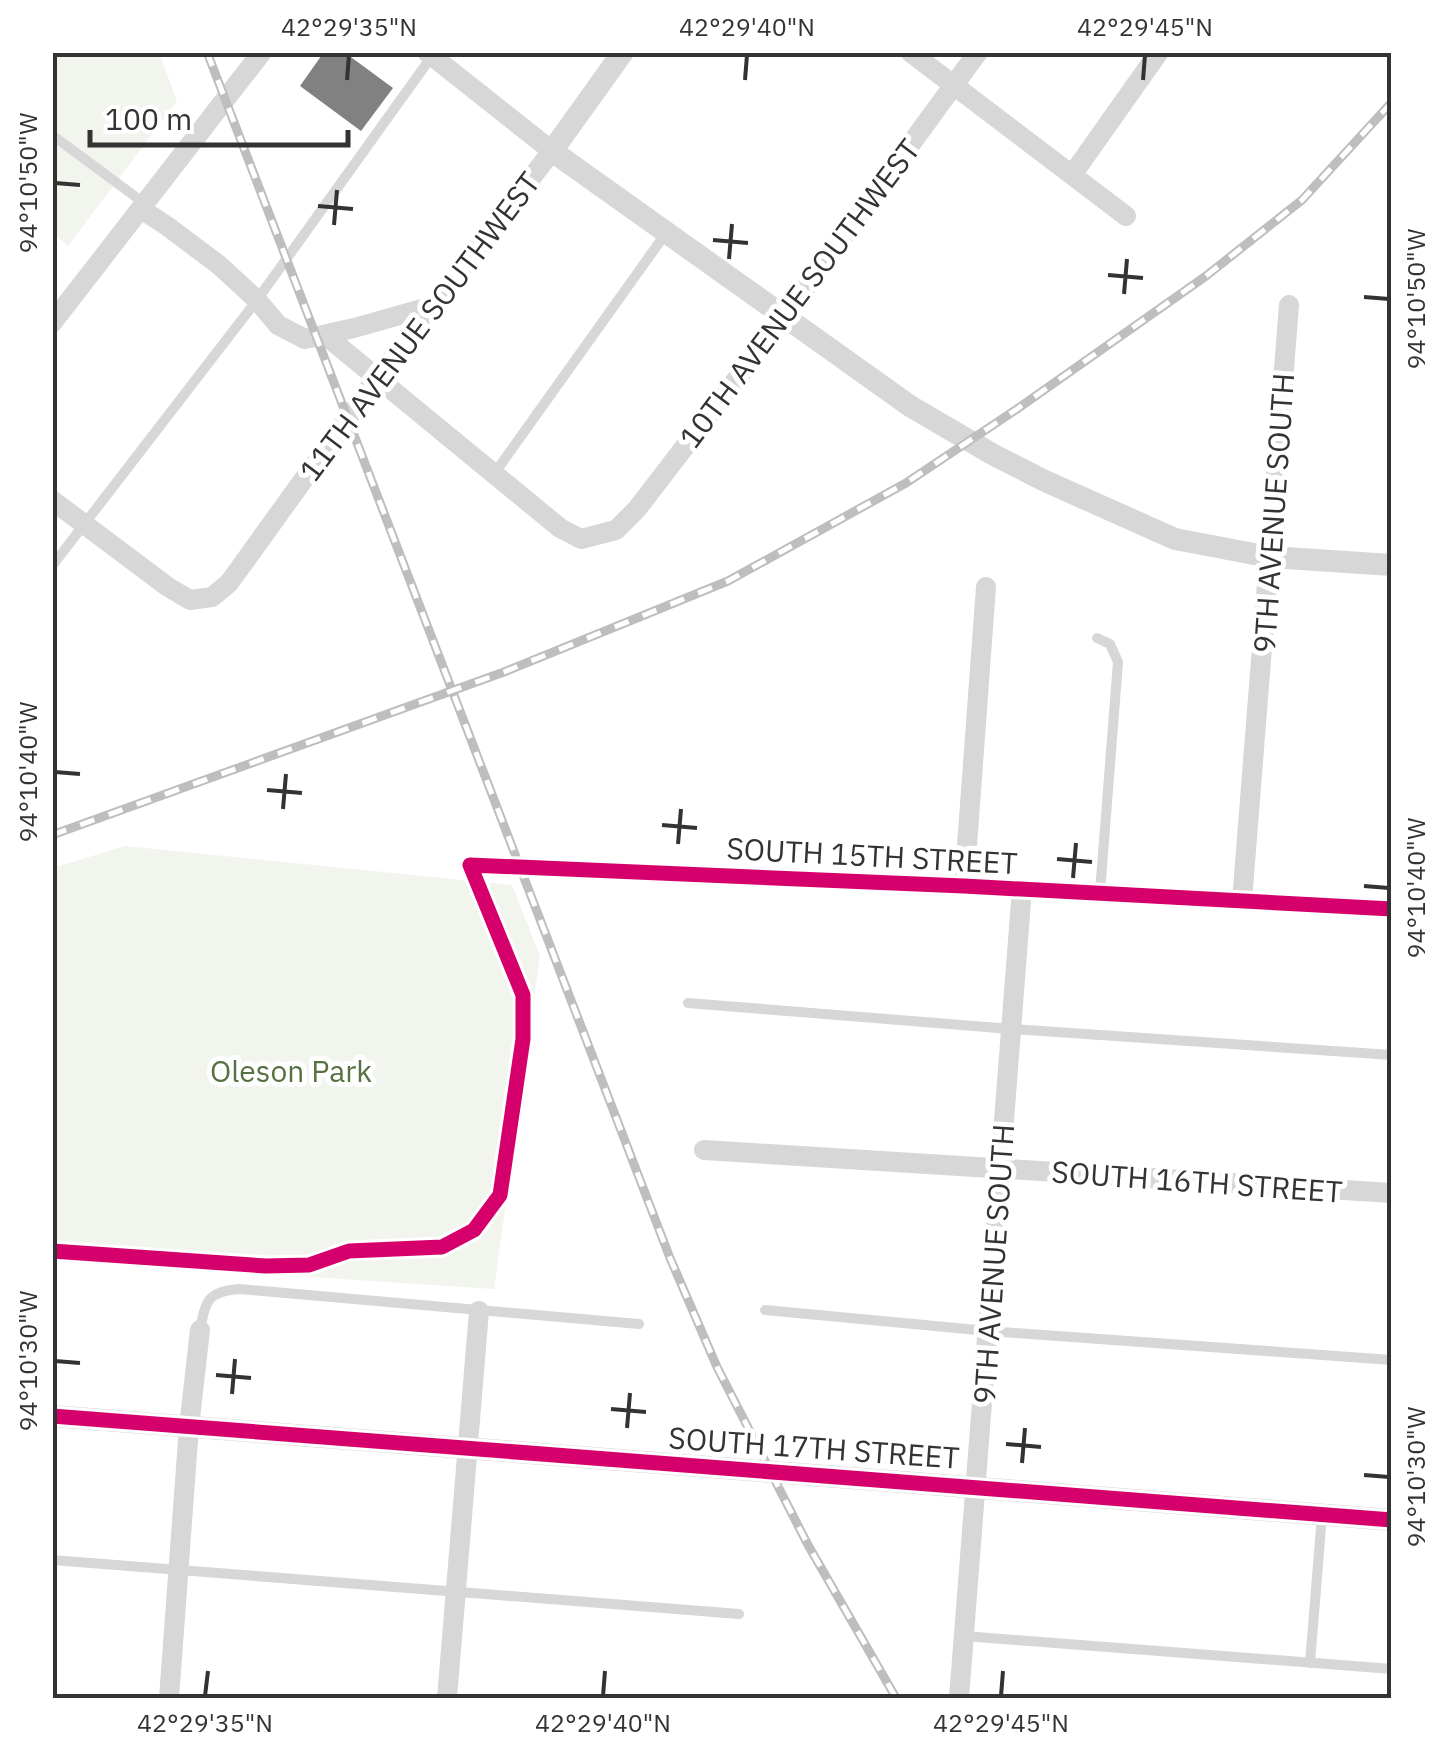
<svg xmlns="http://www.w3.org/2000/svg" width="1444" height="1751" viewBox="0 0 1444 1751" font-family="'IBM Plex Sans',sans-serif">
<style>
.green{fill:#f1f5ed}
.building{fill:#818181}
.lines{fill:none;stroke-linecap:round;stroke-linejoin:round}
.service{stroke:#d7d7d7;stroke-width:10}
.minor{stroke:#d7d7d7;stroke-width:20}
.tertiary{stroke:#d7d7d7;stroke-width:22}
.rail-casing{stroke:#bebebe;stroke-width:9}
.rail{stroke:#fff;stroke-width:5;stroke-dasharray:15;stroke-linecap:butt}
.cycleway-casing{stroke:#fff;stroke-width:21}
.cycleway{stroke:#d6006c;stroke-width:15}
.ticks{fill:none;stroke:#333;stroke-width:4}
.labels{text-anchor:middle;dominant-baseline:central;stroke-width:10;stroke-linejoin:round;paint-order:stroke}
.street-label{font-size:30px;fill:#333;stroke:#fff}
.park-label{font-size:30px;fill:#56703f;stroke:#fff}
.neatline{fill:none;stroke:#333;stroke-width:4}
.ticks-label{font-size:25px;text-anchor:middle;fill:#333}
</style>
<rect width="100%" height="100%" fill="#fff"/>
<path class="green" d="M52,53H159L177,101L68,246L53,233Z
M125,846L512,885L540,956L494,1289L53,1260V868Z"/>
<path class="building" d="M324,52H344L393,88L361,131L300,86Z"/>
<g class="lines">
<path class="service" d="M52,135L144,203
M494,474L666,233
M52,566L257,300L432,56
M1097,638L1110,644L1118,662L1100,892
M688,1003L1011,1029L1392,1055
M765,1310L988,1331L1392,1360
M200,1330C206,1300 207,1292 239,1289L639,1324
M52,1560L739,1614
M964,1636L1392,1669
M1310,1663L1322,1515"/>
<path class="minor" d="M910,52L1126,216
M1072,175L1159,52
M141,209L167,226L219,265L257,300L278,325L305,339L354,328L432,306
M52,323L262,52
M325,335L560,528L581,539L616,530L637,509L785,316L978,52
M52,500L168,587L190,600L212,597L229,583L376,379L552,151L427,52
M470,865L964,886L1392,909
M964,886L986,587
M1242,901L1289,305
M704,1150L1392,1193
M169,1698L189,1427L200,1330
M447,1698L479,1311
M959,1698L1022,889"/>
<path class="tertiary" d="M623,52L552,151L910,406L992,454L1045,481L1175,539L1270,557L1392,565
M52,1416L1392,1520"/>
<defs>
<path id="rail" d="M207,52L670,1258L717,1367L808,1545L896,1698
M52,835L504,672L728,581L906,483L1017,409L1206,276L1302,200L1392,102"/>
</defs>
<use href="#rail" class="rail-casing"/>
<use href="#rail" class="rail"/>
<defs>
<path id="cycleway" d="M52,1251L266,1266L309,1265L349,1251L442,1247L474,1230L500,1195L523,1039V995L470,865L964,886L1392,909
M52,1416L1392,1520"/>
</defs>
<use href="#cycleway" class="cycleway-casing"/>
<use href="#cycleway" class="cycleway"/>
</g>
<path class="ticks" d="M347,80L349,55M745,80L747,55M1143,80L1145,55M55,183L80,185M318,206L353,209M334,225L337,190M713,240L748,243M729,259L732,224M1108,275L1143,278M1124,294L1127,259M1364,297L1389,299M55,772L80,774M267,790L302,793M283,809L286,774M662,825L697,828M678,844L681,809M1057,859L1092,862M1073,878L1076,843M1364,886L1389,888M55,1361L80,1363M216,1375L251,1378M232,1394L235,1359M611,1409L646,1412M627,1428L630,1393M1006,1444L1041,1447M1022,1463L1025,1428M1364,1475L1389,1477M205,1696L208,1671M603,1696L605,1671M1001,1696L1003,1671"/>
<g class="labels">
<g class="street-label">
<text transform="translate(799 293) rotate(-53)">10TH AVENUE SOUTHWEST</text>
<text transform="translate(419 326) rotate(-53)">11TH AVENUE SOUTHWEST</text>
<text transform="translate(1273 513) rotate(-86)">9TH AVENUE SOUTH</text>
<text transform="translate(872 855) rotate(3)">SOUTH 15TH STREET</text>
<text transform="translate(1197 1181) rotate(4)">SOUTH 16TH STREET</text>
<text transform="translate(993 1264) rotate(-86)">9TH AVENUE SOUTH</text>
<text transform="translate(814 1447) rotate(4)">SOUTH 17TH STREET</text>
</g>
<g class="park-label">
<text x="291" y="1070">Oleson Park</text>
</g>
</g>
<rect width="1444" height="1751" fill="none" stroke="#ffffff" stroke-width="110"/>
<path d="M90 130v15h258v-15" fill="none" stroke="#333333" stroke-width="5"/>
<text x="105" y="130" font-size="30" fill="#333333" stroke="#ffffff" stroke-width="8" paint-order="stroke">100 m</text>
<rect x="55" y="55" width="1334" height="1641" class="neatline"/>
<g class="ticks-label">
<text x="349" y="36">42°29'35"N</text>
<text x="747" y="36">42°29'40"N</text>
<text x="1145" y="36">42°29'45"N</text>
<text transform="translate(28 183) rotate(-90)" y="9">94°10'50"W</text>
<text transform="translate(1416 299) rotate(-90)" y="9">94°10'50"W</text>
<text transform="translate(28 772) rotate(-90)" y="9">94°10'40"W</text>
<text transform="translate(1416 888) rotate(-90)" y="9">94°10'40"W</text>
<text transform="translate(28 1361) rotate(-90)" y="9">94°10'30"W</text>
<text transform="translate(1416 1477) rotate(-90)" y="9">94°10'30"W</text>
<text x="205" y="1732">42°29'35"N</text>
<text x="603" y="1732">42°29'40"N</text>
<text x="1001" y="1732">42°29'45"N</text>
</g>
</svg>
